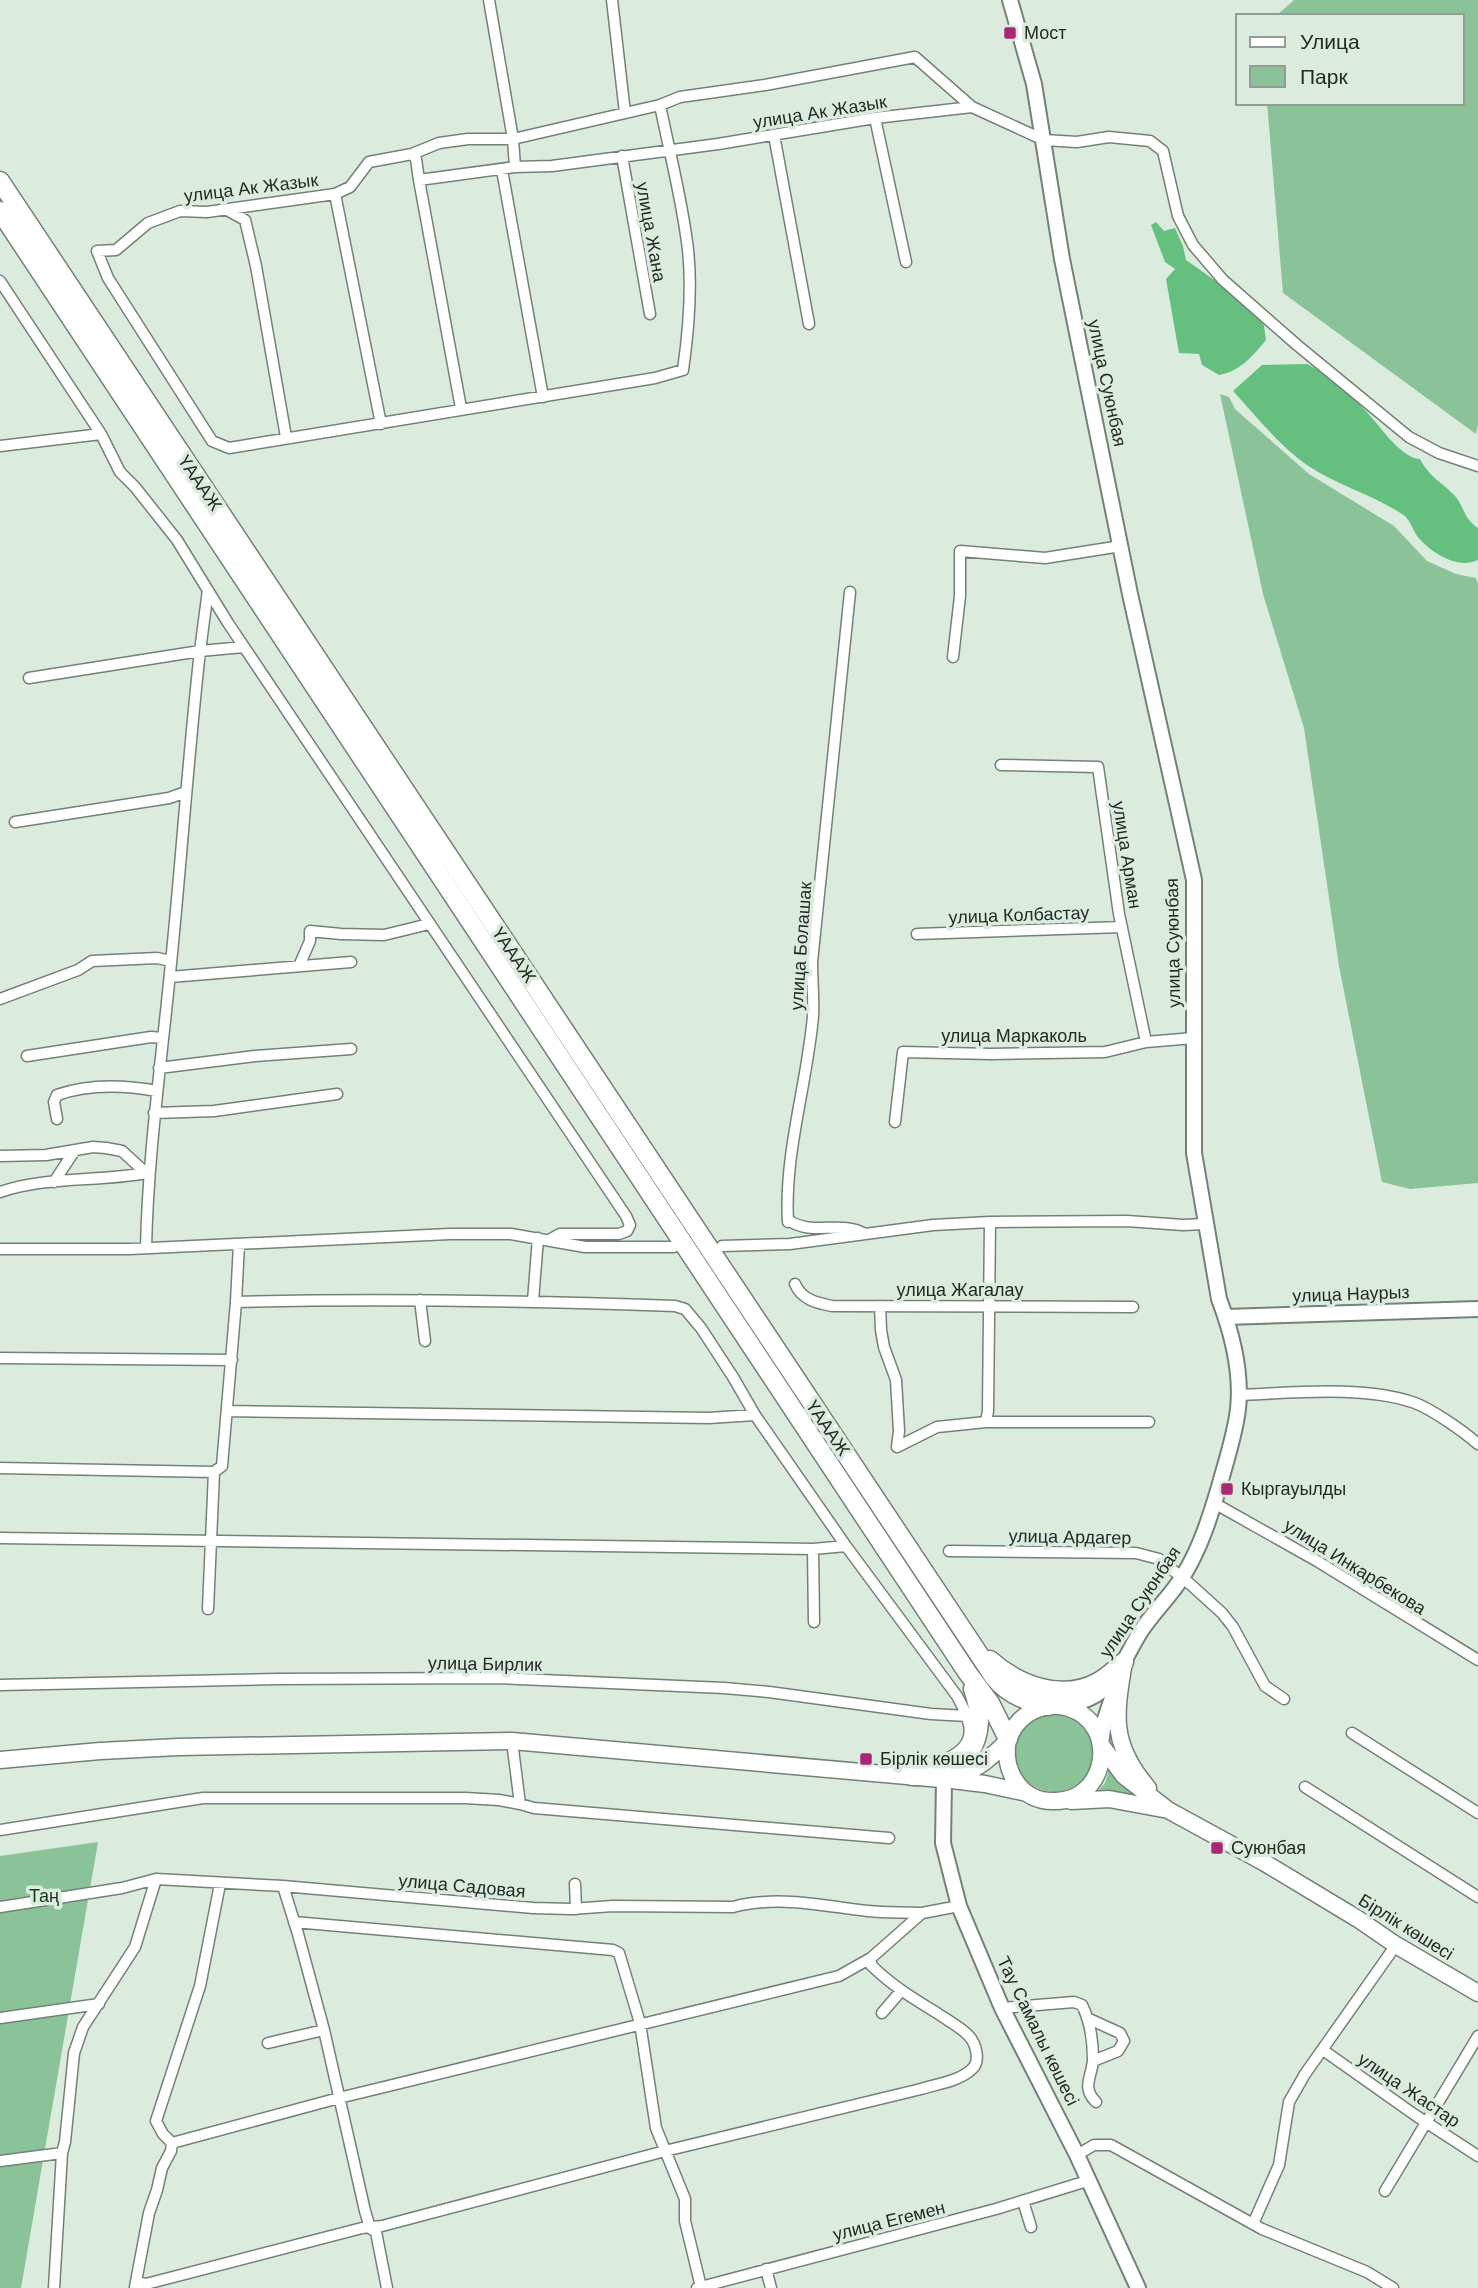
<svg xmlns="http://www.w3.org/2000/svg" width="1478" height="2288" viewBox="0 0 1478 2288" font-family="Arial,sans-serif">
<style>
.green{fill:#89c397}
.forest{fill:#65c080}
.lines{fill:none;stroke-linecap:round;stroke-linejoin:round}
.street-casing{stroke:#738276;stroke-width:13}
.secondary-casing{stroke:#738276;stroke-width:18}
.primary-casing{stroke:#738276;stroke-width:19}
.highway-casing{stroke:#738276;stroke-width:21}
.street{stroke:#fff;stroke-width:10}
.secondary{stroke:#fff;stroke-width:14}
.primary{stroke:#fff;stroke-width:16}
.highway{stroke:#fff;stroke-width:18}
.poi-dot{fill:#a92773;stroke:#dbecde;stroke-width:2.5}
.labels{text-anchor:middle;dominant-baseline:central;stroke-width:7;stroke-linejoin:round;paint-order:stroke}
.poi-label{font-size:18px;fill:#242a25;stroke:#dbecde;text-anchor:start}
.street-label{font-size:18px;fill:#242a25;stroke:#dbecde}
.park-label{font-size:18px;fill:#153b21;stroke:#dbecde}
</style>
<rect width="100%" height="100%" fill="#dbecde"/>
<path class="green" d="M1294,0H1478V424L1476,434L1283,293L1267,103H1462V16H1276Z
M1220,394L1229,397L1235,409L1309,474L1394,526L1427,561L1456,574L1476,578L1478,584V1183L1410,1189L1382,1182L1339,966L1304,728L1263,594Z
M1015 1753a39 39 0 1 1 78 0a39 39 0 1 1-78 0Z
M1109,1769L1120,1784L1138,1797L1098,1791L1105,1783Z
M98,1842L21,2288H0V1856Z"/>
<path class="forest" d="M1156,222L1164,231L1175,228L1183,246L1186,260L1254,308L1264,326L1266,340C1253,356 1239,372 1219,375L1202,365L1199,354L1179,353L1166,279L1175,269L1165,262L1151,225Z
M1307,364C1325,372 1351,395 1364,409C1378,423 1400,458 1420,459C1430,478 1442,482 1455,496C1464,506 1463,518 1478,528V560C1457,570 1430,552 1417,536C1412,528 1410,519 1402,514C1373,495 1339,486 1310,467C1281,448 1257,417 1233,391L1262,365Z"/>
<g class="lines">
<defs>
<path id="street" d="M489,0L513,139L515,167
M612,0L625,113
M660,105C669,150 681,196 687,242C693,284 689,328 683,370L655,378L229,448L212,441L108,278L97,251L116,250L148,223L180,211L207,212L335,194L350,187L369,162L412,154L416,159L419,180L515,167L552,166L718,144L875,118L972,107
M875,118L906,262
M774,135L809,324
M412,154L439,143L468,139H513L660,105L680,97L765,85L915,57L972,107L1044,140L1077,142L1109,137L1150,141L1163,151L1178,216L1193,245L1223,280L1297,345L1409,437L1439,453L1478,466
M622,156L650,314
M502,170L543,397
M419,180L461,408
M335,194L381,424
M227,210L245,220L256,266L286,437
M0,281L101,434L120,472L135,487L177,540L228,623L626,1216L630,1225L627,1231L619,1234H560L549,1240
M0,446L101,434
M208,590L200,651L244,647
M850,592L812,962C812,980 814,999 813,1016C807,1085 784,1153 788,1222L790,1221C812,1236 842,1220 865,1234
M953,657L960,596V551L1045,558L1121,546
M29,678L200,651C188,758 181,866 170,973C161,1065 148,1155 146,1248
M1001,765L1098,767L1119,914L1146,1042
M15,822L169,798L186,792
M917,934L1122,927
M299,966L310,941V931L341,934L384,935L429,924
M170,977L351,962
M0,999L78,970L92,961L157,958L171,961
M27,1056L151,1037L162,1038
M159,1068L255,1056L351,1049
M154,1113L214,1111L337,1094
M57,1119L54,1102L57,1095C88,1084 124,1085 157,1091
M895,1122L903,1052L991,1054L1105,1052L1146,1042L1194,1038
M0,1156L46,1155L93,1147L106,1148L122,1151L146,1173H149
M54,1182L75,1150
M0,1192C46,1176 98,1182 146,1173
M239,1244L236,1302C382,1298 529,1301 675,1306L685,1309L701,1328L733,1377L755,1415L846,1546L957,1696C973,1724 979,1746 943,1760C929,1765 925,1761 914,1774
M722,1246L790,1244L933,1225L990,1222L1127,1221L1183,1225L1205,1224
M0,1249H130L450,1234H511L585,1247H674
M795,1284C802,1300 817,1303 832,1306L1133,1307
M420,1300L425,1341
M533,1301L538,1238
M880,1306L881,1330L884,1347L896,1380L899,1431L897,1447L937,1427L986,1422H1149
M0,1358L232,1360
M1239,1395C1291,1393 1365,1385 1415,1403C1433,1410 1463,1431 1478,1444
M228,1411L709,1418L755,1415
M986,1422L988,1411L990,1222
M0,1468L214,1472L222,1466L236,1302
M1214,1503L1317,1561L1478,1660
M0,1538L813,1549L846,1546
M813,1549L814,1622
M949,1551L1136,1553L1159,1559L1190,1584L1222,1613L1233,1627L1265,1686L1284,1699
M208,1609L214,1472
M0,1685L277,1679L499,1678L724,1688L769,1692L931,1714L968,1716
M1352,1733L1478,1813
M1305,1787L1478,1897
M520,1804L534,1808L889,1838
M0,1830L203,1798H465L499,1800L520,1804L512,1741
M575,1884L576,1909
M283,1886L298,1934L324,2030L365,2211L370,2228L376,2232L387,2288
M0,1907L122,1888L156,1879L283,1886L533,1908L571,1909L613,1906L733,1907C777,1895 823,1906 868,1911C886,1913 904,1912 922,1913
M294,1922L613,1950L619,1953L640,2023L656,2128L685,2199V2221L701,2287
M1002,2008L1074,2002L1082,2005C1090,2021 1093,2042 1093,2060C1092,2077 1081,2087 1096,2102
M882,2013L901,1991
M0,2018L99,2004
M1087,2018L1120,2033L1124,2041L1118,2051L1093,2061
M268,2043L324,2030
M1323,2050L1415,2115L1478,2156
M172,2143L339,2098L839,1976L871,1958L922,1913L959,1906
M172,2143L163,2134L156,2121L200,1986L220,1884
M1077,2155L1094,2145H1111L1262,2229L1367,2272L1393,2288
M0,2161L62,2153
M1385,2191L1478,2036
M1023,2201L1031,2227
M1253,2224L1279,2165L1289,2102L1305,2074L1396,1945
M766,2269L771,2288
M136,2282L146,2284L362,2228L382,2226L665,2151L921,2089C937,2084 960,2081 972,2069C981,2061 976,2043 968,2035C959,2026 947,2020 937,2013C914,1999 891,1985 871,1965V1958
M135,2287L149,2213L157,2190L162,2168L171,2151L172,2143
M54,2288L62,2153L65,2142L74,2053L83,2027L135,1947L156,1879
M697,2288L996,2209L1087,2181"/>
<path id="secondary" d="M1010,0L1034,84L1062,259L1130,594L1194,880V1153L1219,1299C1232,1333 1242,1372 1238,1409C1235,1435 1226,1461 1219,1487C1210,1517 1200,1549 1183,1576C1171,1596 1153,1612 1141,1631C1126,1654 1116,1686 1090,1698C1080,1703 1069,1704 1059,1706
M1226,1317L1478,1309
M1101,1744L1104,1722L1116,1686
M944,1780L943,1843L959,1906L1002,2008L1077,2155L1138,2288"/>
<path id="primary" d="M1124,1662C1115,1715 1110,1744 1148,1788
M1101,1745L1124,1776L1168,1810L1265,1863L1358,1919L1396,1945L1478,1993
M0,1760L100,1751L178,1747L512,1741L952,1780L985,1784L1027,1793
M952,1780C964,1773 979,1768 989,1758C995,1753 1004,1746 1008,1739C1011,1735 1012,1729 1016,1725C1028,1709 1050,1702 1069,1708C1119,1724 1108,1800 1056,1801C1020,1803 1002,1770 1008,1739
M1071,1801L1109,1799L1163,1809"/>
<path id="highway" d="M0,181L994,1677C1007,1694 1027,1702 1048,1706
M0,211L967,1672L990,1703L1008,1739
M990,1660C1018,1685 1062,1702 1098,1682C1108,1677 1116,1668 1124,1662
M912,1776C967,1778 991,1738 973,1689"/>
</defs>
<use href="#street" class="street-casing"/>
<use href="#secondary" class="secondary-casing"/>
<use href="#primary" class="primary-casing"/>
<use href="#highway" class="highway-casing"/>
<use href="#street" class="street"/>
<use href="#secondary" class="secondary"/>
<use href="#primary" class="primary"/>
<use href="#highway" class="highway"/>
</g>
<g class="poi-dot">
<rect x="1003" y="26" width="14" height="14" rx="3.5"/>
<rect x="1220" y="1482" width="14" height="14" rx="3.5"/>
<rect x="859" y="1752" width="14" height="14" rx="3.5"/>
<rect x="1210" y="1841" width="14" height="14" rx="3.5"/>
</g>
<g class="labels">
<g class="poi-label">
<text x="1024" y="33">Мост</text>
<text x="1241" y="1489">Кыргауылды</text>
<text x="880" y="1759">Бірлік көшесі</text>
<text x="1231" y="1848">Суюнбая</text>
</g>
<g class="street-label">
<text transform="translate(820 112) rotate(-9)">улица Ак Жазык</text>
<text transform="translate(251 188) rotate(-7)">улица Ак Жазык</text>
<text transform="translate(651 232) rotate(80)">улица Жана</text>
<text transform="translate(1107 383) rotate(78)">улица Суюнбая</text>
<text transform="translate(200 483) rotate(56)">ҮАААЖ</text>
<text transform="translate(1127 855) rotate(81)">улица Арман</text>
<text transform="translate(1019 915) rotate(-2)">улица Колбастау</text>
<text transform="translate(1173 943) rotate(-91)">улица Суюнбая</text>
<text transform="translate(801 946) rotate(-86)">улица Болашак</text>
<text transform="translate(514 955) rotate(56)">ҮАААЖ</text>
<text x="1014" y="1036">улица Маркаколь</text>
<text x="960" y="1290">улица Жагалау</text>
<text transform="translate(1351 1294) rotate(-2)">улица Наурыз</text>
<text transform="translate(828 1428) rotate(56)">ҮАААЖ</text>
<text transform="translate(1070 1537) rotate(1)">улица Ардагер</text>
<text transform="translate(1355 1567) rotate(32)">улица Инкарбекова</text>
<text transform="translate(1140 1602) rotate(-56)">улица Суюнбая</text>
<text transform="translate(485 1664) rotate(1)">улица Бирлик</text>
<text transform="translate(462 1886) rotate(5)">улица Садовая</text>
<text transform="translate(1406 1927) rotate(32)">Бірлік көшесі</text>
<text transform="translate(1038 2031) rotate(64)">Тау Самалы көшесі</text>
<text transform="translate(1409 2090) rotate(34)">улица Жастар</text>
<text transform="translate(889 2221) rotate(-14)">улица Егемен</text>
</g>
<g class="park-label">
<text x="44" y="1896">Таң</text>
</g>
</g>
<rect x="1236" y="14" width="228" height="91" fill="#dbecde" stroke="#929e94" stroke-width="2"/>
<rect x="1250" y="37" width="35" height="10" fill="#ffffff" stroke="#929e94" stroke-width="2"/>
<text x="1300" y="49" font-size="21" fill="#242a25">Улица</text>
<rect x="1250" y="66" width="35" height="21" fill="#89c397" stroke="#929e94" stroke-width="2"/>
<text x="1300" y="84" font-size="21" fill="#242a25">Парк</text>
</svg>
